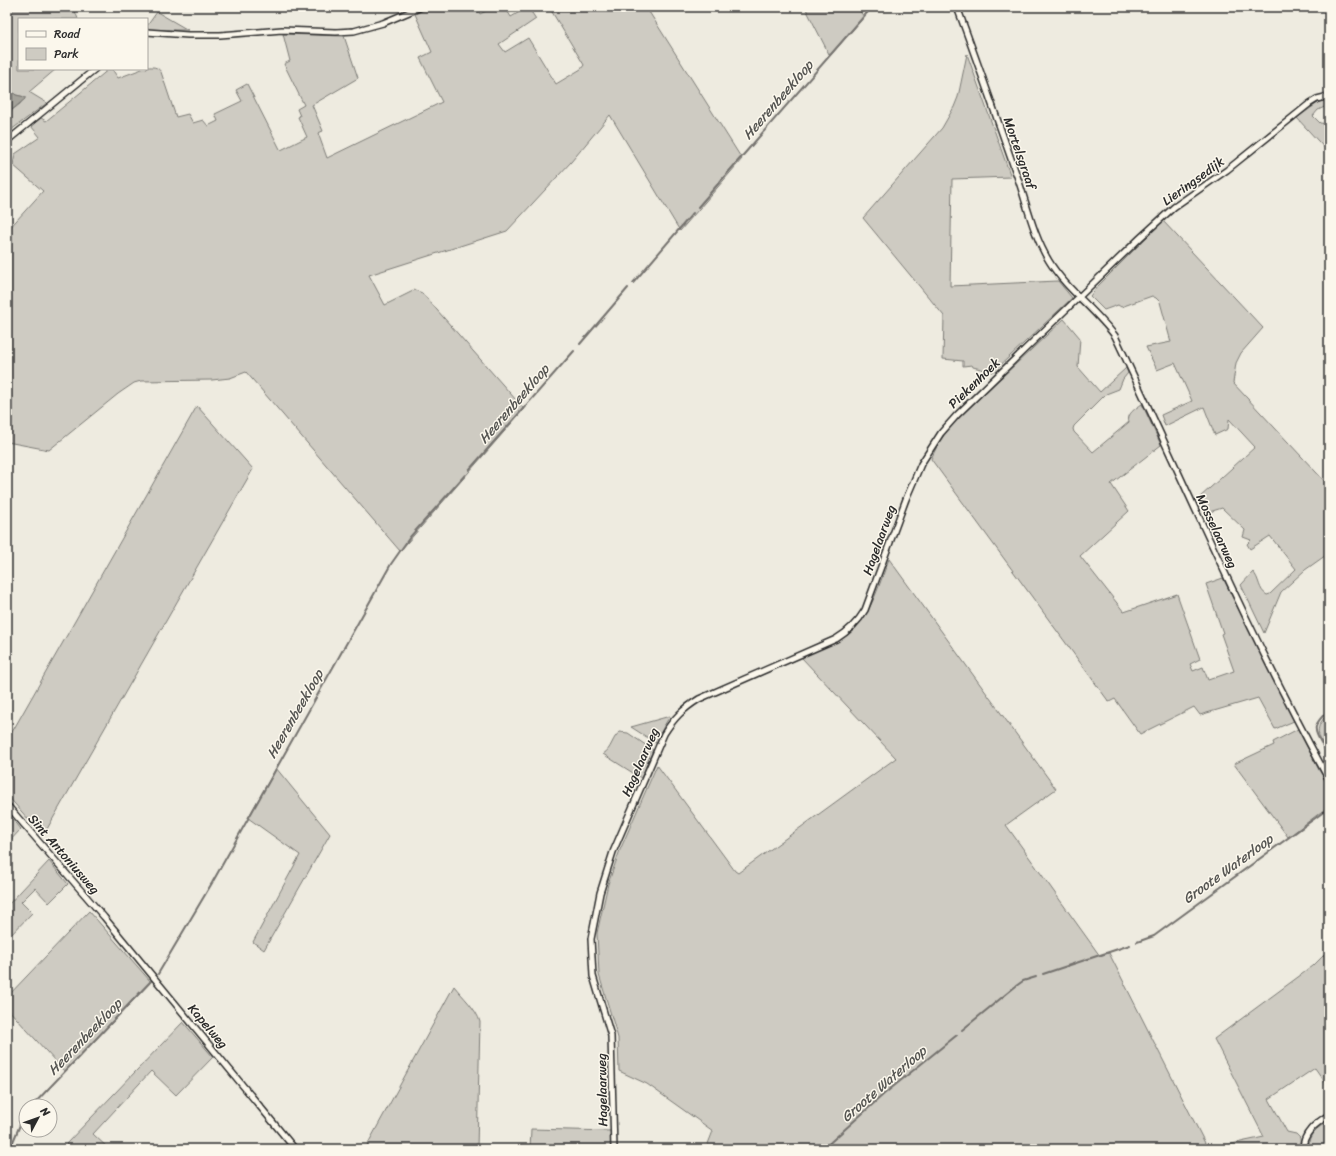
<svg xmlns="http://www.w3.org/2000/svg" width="1336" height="1156" viewBox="0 0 1336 1156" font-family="Sriracha,sans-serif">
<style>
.green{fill:#cecbc2;stroke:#7c7b76}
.water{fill:#a4a29a;stroke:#74726e}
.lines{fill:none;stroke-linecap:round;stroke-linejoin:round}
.stream{stroke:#74726e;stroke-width:2}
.street-casing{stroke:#2b2b2b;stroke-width:8}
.street{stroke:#fbf7ec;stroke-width:5}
.labels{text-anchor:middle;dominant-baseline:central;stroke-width:3;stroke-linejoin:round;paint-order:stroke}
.street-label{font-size:13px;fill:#2b2b2b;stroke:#fbf7ec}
.water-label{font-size:14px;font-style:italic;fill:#555552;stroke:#fbf7ec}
</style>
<rect width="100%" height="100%" fill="#eeebe0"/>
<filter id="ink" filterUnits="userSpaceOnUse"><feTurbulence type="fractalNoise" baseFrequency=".025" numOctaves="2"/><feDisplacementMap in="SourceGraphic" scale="8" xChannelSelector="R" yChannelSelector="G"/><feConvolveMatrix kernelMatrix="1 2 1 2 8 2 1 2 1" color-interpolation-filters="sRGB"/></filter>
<g filter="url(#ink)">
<path class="green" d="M7,7H76L75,11L78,19H19V69H56L29,92L47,103L7,133V114L20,104L25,97L16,95L12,92L7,93Z
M429,7H476L480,14L494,7H505L511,17L528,7L536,19L499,44L505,52L528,38L556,84L581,69L584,65L549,7H646L742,159L680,231L610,115L571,162L507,231L369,275L385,305L415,290L422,293L524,409L400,551L246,372L230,378L212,380L141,381L134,383L118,394L49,450L7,442V231L43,191L13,165L15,154L40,137L31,126L41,118L46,121L109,69H112L118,78L142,69H147V67C153,67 157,66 161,72L176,117L188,114L193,123L203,120L208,126L218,121L215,114L242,101L236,90L247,84L280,149L281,150L307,137L298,117L300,116L297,109L304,105L284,64L290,61L283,34L344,36L358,78L312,105L323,131L318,133L327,158L442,102L420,58L432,52L415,14Z
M805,7H857L864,17L830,56Z
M157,12L188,30H147V26Z
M967,54L1011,177L952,179L950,286L1058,281L1072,298L993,372L973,367L972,365L963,366V361L943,359L944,316L863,218L942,128L954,107L958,97Z
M1329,98V105L1318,110L1313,116L1320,123L1329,124V130L1323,132L1329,138V153L1297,118L1319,102Z
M1163,221L1263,328L1241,353L1236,363L1233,383L1329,486V553L1305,570L1281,592L1264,633L1241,585L1253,572C1260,579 1258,590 1267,595L1270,594L1296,569L1270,536L1250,549L1247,544L1251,540L1243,537L1245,530L1222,508L1206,513L1199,498L1255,447L1229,419L1228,429L1215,435L1204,407L1165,426L1161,415L1192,401L1175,363L1157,370L1146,347L1171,342L1160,302L1156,298L1152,296L1121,307L1118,305L1104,310L1090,296L1097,287Z
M1064,319L1080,338L1078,367L1100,392L1126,368L1128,373L1123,379L1119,389L1106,394L1074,426L1073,429L1074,432L1093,452L1129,422C1126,414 1136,408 1142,404L1161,445L1111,484L1129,511L1080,556L1124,612L1177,594L1200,659L1190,664L1193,671L1203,667L1208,680L1234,671L1221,634L1223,633L1206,584L1223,578L1294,721L1275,729L1258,698L1200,715L1194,707L1140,734L1115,699L1109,702L931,459L939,442L953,423Z
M197,406L253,469L43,836L7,795V741Z
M889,559L1056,789L1006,825L1100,956L1109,953L1208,1149L1264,1137L1214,1039L1313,966L1329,950V1088L1315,1068L1269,1099L1287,1132L1296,1134L1300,1138L1301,1149H706L713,1131L647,1084L619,1071L618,1038L599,975L597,933L608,884L620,850L657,765L735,871L738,873L896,758L801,657C815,651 830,646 843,638C870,621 878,587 889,559Z
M1329,713V745L1325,748C1316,733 1315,726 1329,713Z
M670,716L664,726L656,743L631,727Z
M1298,729L1319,770L1329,786V806L1288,837L1234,764L1274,745L1273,742Z
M620,732L628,733L653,750L641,778L603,754C612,749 612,737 620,732Z
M276,768L330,834L264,950L253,942L300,855L248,818Z
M7,812L21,829L7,844Z
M49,861L68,884L49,903L35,888L21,902L32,913L7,939V906Z
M89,911L151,982L65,1072L7,1008V997Z
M454,986C462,996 477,1010 480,1022L477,1149H365Z
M183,1022L213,1057L176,1095L151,1071L93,1134L109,1149H72L66,1144Z
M1329,1121V1149H1308C1309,1132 1316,1129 1329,1121Z
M531,1129L611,1131V1149H530Z"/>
<path class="water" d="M12,92L16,95L25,97V99L7,114V93Z"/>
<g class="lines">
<path class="stream" d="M698,207L872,7
M633,283L693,213
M580,344L628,288
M469,470L574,351
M1325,750C1314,729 1310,727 1329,710
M1329,755V756
M1137,942L1154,936L1329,808
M158,974L212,883L391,564L410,537L465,475
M1043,974L1130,945
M962,1030L1016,986L1023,981L1036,977
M32,1106L151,981
M10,1149L22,1120
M823,1149L884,1094L957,1035"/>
<defs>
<path id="street" d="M957,7C978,63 997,119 1017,176C1027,204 1033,235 1049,261C1066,289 1095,309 1115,336C1185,484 1250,636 1329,780
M147,32L188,35H220L282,30L336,32L354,31L383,23L421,7
M7,141L95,69
M7,805L104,917L295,1149
M614,1149L611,1036L593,976L591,939L600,893L613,852L664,734C674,718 683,709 699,699L836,639C849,631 858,622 865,610L906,499L921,464L941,433L957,415L1140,238L1174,207L1227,170L1309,104L1317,99L1329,96
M1303,1149C1303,1133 1316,1123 1329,1115"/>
</defs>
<use href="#street" class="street-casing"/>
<use href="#street" class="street"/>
</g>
</g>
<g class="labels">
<g class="street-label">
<text transform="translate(1020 153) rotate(71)">Mortelsgraaf</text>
<text transform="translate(1193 181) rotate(-36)">Lieringsedijk</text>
<text transform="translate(974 383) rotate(-44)">Piekenhoek</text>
<text transform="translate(1217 531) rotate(65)">Mosselaarweg</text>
<text transform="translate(879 540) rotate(-70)">Hagelaarweg</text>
<text transform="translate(640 762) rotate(-66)">Hagelaarweg</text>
<text transform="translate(64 854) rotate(49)">Sint Antoniusweg</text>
<text transform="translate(208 1026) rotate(50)">Kapelweg</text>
<text transform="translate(602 1090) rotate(-91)">Hagelaarweg</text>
</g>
<g class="water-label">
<text transform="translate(778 100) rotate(-49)">Heerenbeekloop</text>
<text transform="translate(514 404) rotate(-49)">Heerenbeekloop</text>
<text transform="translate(295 714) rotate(-60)">Heerenbeekloop</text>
<text transform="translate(1228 869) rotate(-36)">Groote Waterloop</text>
<text transform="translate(85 1037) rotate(-46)">Heerenbeekloop</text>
<text transform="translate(884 1084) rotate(-41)">Groote Waterloop</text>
</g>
</g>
<rect width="1336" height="1156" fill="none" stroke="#fbf7ec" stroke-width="24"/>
<rect x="12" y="12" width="1312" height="1132" fill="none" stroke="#2b2b2b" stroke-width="1.5" filter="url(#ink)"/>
<rect x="18" y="18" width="130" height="52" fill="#fbf7ec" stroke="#a8a59f"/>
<rect x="26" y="31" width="20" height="6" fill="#fbf7ec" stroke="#a8a59f"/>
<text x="54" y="38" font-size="12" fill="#2b2b2b">Road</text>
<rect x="26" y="48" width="20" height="12" fill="#cecbc2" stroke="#a8a59f"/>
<text x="54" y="58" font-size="12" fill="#2b2b2b">Park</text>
<g transform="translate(38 1118) rotate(49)"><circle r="19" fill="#fbf7ec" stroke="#a8a59f"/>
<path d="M0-3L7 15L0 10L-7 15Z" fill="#2b2b2b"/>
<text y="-6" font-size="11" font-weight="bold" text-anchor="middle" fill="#2b2b2b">N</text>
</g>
</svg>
